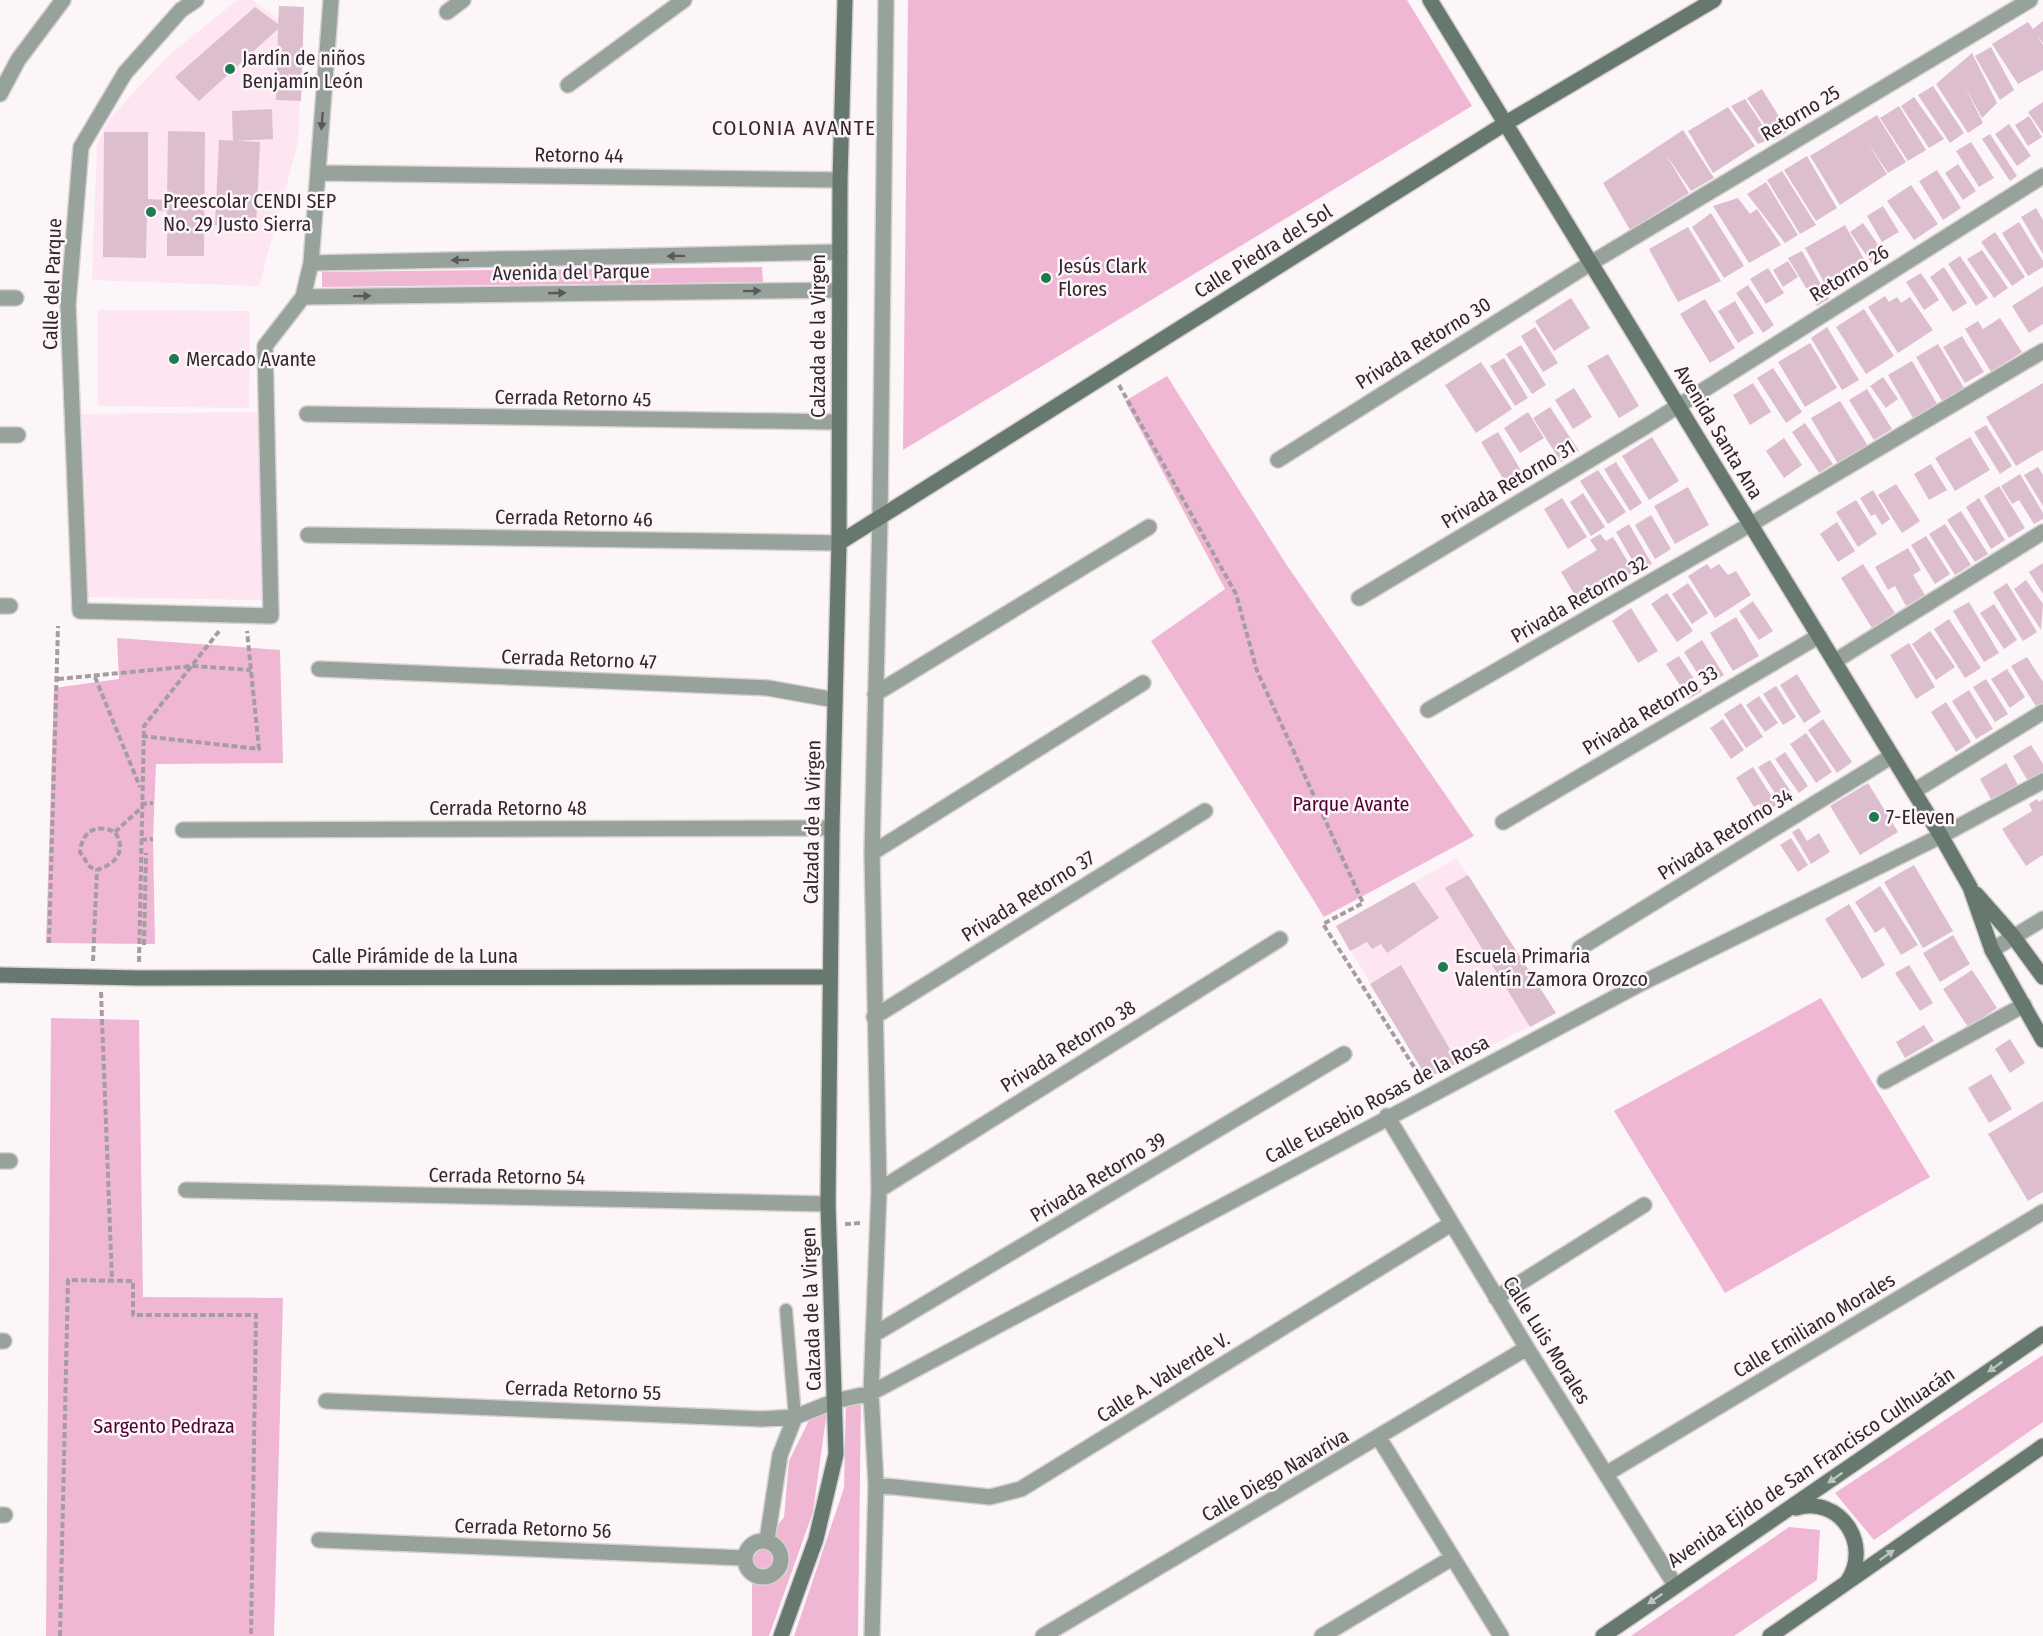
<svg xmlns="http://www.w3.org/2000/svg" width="2043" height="1636" viewBox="0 0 2043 1636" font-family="'Fira Sans Condensed',sans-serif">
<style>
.built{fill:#fde5f1}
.green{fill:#efb7d4}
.building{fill:#ddbece}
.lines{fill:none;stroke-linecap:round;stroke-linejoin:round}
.lane-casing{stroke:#d8d1d4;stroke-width:15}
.street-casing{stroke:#d8d1d4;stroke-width:18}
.secondary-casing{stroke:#d8d1d4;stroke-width:18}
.path{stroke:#a59da1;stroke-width:4;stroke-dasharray:6 3;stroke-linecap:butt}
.lane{stroke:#96a29a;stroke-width:12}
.street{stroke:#96a29a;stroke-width:15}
.secondary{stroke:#67796e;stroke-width:15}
.oneway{fill:#5b5859}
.oneway2{fill:#c0c4c1}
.poi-dot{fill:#217a4f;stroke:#fcf6f9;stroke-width:2}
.labels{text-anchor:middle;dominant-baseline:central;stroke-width:5;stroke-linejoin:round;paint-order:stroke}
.poi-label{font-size:20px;fill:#33272d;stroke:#fcf6f9;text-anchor:start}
.street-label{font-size:20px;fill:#33272d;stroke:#fcf6f9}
.park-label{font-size:20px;fill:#500036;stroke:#fcf6f9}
.neighbourhood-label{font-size:21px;letter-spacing:1.5px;fill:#3b2430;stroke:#fcf6f9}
</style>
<rect width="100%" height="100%" fill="#fcf6f9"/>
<path class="built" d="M237,0H252L279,20V6L304,7L298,143L259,286L92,280L97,144L109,119L167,57Z
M98,310L250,311L249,408L98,406Z
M259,412L262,600L88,597L82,414Z
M1457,858L1556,1013L1427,1078L1336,926Z"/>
<path class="green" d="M908,0H1407L1472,106L903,450Z
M762,267L763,282L322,287V272Z
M1167,376L1286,564L1474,836L1324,917L1151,641L1225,589L1125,401Z
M117,638L280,650L283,763L156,764L153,839L155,944L46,943L54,688L119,679Z
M1821,998L1930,1177L1725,1293L1614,1111Z
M51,1018L139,1020L143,1297L283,1298L274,1636H46Z
M2043,1355V1422L1874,1540L1835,1493Z
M846,1399H861L858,1636H794L844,1488Z
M827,1411L813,1512L769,1636H752V1559L784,1517L789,1461L812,1414Z
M1789,1527L1820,1530L1817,1580L1734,1636H1631Z"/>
<path class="building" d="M279,6L304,7L301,101L276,100L278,29L199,101L175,77L255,7L278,24Z
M2043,21V43L2037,35L2043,45V70L2018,84L1992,44L2028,22L2033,29Z
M1991,47L2014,90L2000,100L1975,56Z
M1972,53L1997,103L1982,118L1965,87L1983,123L1968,133L1936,84Z
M1933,86L1964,133L1950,143L1918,95Z
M1762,89L1788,131L1775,140L1747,98Z
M1914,97L1944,139L1929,148L1901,106Z
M1745,99L1772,139L1758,144L1731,106Z
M2043,102V134L2028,112Z
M1899,106L1926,150L1908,161L1880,118Z
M1728,107L1755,146L1713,173L1688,131Z
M272,109L273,139L233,141L232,111Z
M1877,115L1906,162L1888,173L1868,143L1887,174L1840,205L1810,156Z
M2029,116L2042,137L2028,146L2015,125Z
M2009,124L2031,156L2017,166L1995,134Z
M1683,130L1714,178L1691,191L1665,153L1689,193L1630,230L1603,183Z
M168,131L205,132L204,256H167V211L147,210L146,258L103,257L104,132H148V199L167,200Z
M1990,134L2017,176L2010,181L1982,139Z
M219,140L260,142L256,227L215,225Z
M1971,142L1994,178L1979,187L1956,151Z
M1807,156L1837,208L1816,221L1784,170Z
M1958,164L1976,191L1963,200L1945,173Z
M1937,170L1961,208L1943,220L1919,181Z
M1782,171L1816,225L1800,234L1767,180Z
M1766,182L1798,235L1785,243L1747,194Z
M1911,185L1938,224L1914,240L1887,201Z
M1738,198L1750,214L1757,209L1781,245L1749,263L1713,206Z
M1883,206L1899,232L1882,242L1867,216Z
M2036,208L2043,220V254L2021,217Z
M1711,213L1744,266L1724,278L1692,227Z
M2019,222L2043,261V267L2028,276L2002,233Z
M1863,223L1886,256L1873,265L1850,232Z
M1845,225L1870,270L1830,293L1805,248Z
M1688,227L1721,281L1678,302L1649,249Z
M1995,232L2025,277L2012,286L1981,242Z
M1982,250L2008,288L1994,298L1967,259Z
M1802,251L1829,299L1817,306L1788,258Z
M1960,256L1988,298L1976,306L1948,264Z
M1788,261L1798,277L1783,287L1773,270Z
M1944,267L1967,303L1953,312L1930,277Z
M1768,268L1784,293L1766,304L1750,279Z
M1921,273L1939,300L1924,310L1906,282Z
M1748,285L1774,325L1763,333L1736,293Z
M2043,286V324L2029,333L2012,306Z
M1885,296L1889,302L1897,297L1901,303L1910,297L1933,330L1898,353L1868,307Z
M1571,298L1590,328L1554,351L1535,321Z
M1705,299L1735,348L1710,363L1680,314Z
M1735,301L1754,333L1738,343L1718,311Z
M1864,309L1894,356L1866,374L1836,327Z
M2000,318L2022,352L1991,372L1965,329L1978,321L1983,329Z
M1535,327L1558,363L1543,372L1521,336Z
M1827,327L1859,380L1842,390L1811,338Z
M1962,336L1984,372L1965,383L1943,347Z
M1810,343L1837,388L1805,407L1778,362Z
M1938,344L1964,388L1942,401L1916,357Z
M1521,345L1546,385L1532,394L1506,354Z
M1608,354L1639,406L1619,418L1587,366Z
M1504,358L1528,398L1515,406L1490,366Z
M1912,361L1937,404L1913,418L1888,375Z
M1481,362L1512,409L1476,433L1445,385Z
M1773,368L1802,412L1786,423L1757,378Z
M1883,377L1898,399L1886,408L1870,386Z
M1753,383L1771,412L1750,425L1733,395Z
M2043,383V450L2016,466L1986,417Z
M1574,388L1592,417L1573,429L1555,400Z
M1867,389L1892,429L1874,440L1849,400Z
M1840,401L1868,446L1838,464L1811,418Z
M1550,407L1579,451L1561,462L1533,418Z
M1528,412L1544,438L1520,453L1504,428Z
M1805,423L1833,464L1819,473L1792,432Z
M1986,425L2012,466L2000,474L1974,432Z
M1498,432L1528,482L1511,492L1481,442Z
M1652,437L1679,481L1649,500L1622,456Z
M1970,437L1990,470L1955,491L1935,458Z
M1784,438L1802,465L1784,478L1766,451Z
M1616,462L1642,503L1630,511L1604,469Z
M1931,464L1947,490L1929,500L1914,474Z
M2038,467L2043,475V506L2024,475Z
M1598,470L1626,512L1608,524L1580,481Z
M2020,474L2043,513V519L2034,524L2019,500L2012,504L2001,486Z
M1896,484L1920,521L1902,533L1878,495Z
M1999,486L2025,528L2009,538L1984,496Z
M1688,487L1709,525L1675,544L1654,506Z
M1873,490L1890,519L1882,525L1875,514L1871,516L1860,498Z
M1583,493L1605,527L1591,536L1570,502Z
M1562,498L1587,537L1568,549L1544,509Z
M1979,498L2005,540L1991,549L1966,507Z
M1856,500L1877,534L1858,547L1836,512Z
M1961,511L1988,554L1975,562L1947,520Z
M1651,515L1671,549L1655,559L1635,525Z
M1837,522L1855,551L1838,562L1820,534Z
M1629,524L1652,564L1639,572L1616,532Z
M1945,524L1971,565L1955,575L1929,534Z
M1600,534L1606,541L1613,537L1634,572L1617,581L1613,574L1576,597L1561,572L1597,550L1590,540Z
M1926,536L1950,574L1935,584L1911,545Z
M1908,548L1921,570L1913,575L1925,595L1906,606L1895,586L1888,590L1875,567Z
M2043,563V594L2029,572Z
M1707,564L1711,569L1719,564L1728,575L1736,571L1751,595L1715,618L1688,576Z
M1863,564L1895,613L1872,628L1841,578Z
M2026,580L2043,604L2041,630L2014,589Z
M1688,583L1708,613L1692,624L1672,594Z
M2007,583L2037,632L2023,641L1993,592Z
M1667,593L1693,631L1677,642L1651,604Z
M1753,601L1773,631L1759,640L1739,611Z
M1969,602L1999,653L1984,662L1953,611Z
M1994,604L2017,640L2004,649L1980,613Z
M1631,608L1658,651L1638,663L1612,621Z
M1736,617L1759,656L1733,671L1710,633Z
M1949,619L1981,668L1965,678L1934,629Z
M1930,631L1955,667L1936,680L1912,644Z
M1702,640L1724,675L1706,687L1684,652Z
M1909,643L1935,687L1916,699L1890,655Z
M1679,656L1702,691L1689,699L1666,664Z
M2027,657L2043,682V704L2037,708L2011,666Z
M2007,669L2025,697L2010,708L1991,679Z
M1797,674L1821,712L1804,723L1780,685Z
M1986,679L2008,714L1995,722L1973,687Z
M1776,686L1796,717L1783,725L1763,694Z
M1969,690L1993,729L1976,739L1952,701Z
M1759,696L1778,723L1765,732L1746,705Z
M1946,702L1971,742L1956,752L1931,712Z
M1741,703L1763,737L1746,748L1724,714Z
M1723,719L1744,750L1731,759L1710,728Z
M1823,719L1852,762L1837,773L1808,730Z
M1806,733L1832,772L1816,783L1790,744Z
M2031,745L2043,764V773L2028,781L2013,756Z
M1785,752L1808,786L1799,793L1775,759Z
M1770,760L1795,798L1783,806L1758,767Z
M2006,763L2018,785L1992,801L1980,779Z
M1753,767L1777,805L1764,813L1759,804L1754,807L1736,778Z
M1868,783L1898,832L1860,855L1830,806Z
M2037,799L2039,802L2043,799V855L2026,866L2002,829L2032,811L2029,804Z
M1799,828L1807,841L1819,833L1830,852L1811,864L1792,832Z
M1791,838L1808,865L1798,872L1780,845Z
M1914,865L1953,931L1923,948L1884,882Z
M1468,875L1556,1013L1530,1027L1445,888Z
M1414,882L1439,918L1387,953L1381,944L1372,949L1367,942L1350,951L1336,926Z
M1880,886L1918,945L1901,955L1884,927L1875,933L1855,902Z
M1849,904L1885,965L1862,979L1825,919Z
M1953,935L1970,964L1940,982L1923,953Z
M1401,965L1458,1063L1427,1078L1370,984Z
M1909,965L1933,1003L1920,1011L1895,973Z
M1972,970L1997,1008L1968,1027L1943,989Z
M1924,1025L1934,1041L1905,1058L1896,1042Z
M2010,1039L2025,1063L2010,1073L1995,1049Z
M1991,1074L2012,1109L1989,1123L1968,1088Z
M2043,1101V1192L2028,1201L1988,1134Z"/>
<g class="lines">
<defs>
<path id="lane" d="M786,1310L795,1417"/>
<path id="street" d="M196,0L181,10L125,73L81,147L68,305L80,611L271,616L265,346L303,297L311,263L331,0
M447,12L463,0
M568,85L684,0
M0,94L18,60L63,0
M318,173L840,180
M311,263L840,252
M303,297L839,290
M0,298H16
M307,414L838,422
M0,435H18
M1278,460L1591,263L2030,0
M308,535L839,543
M1359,598L1648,425L2043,176
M0,606H10
M1835,661L2043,532
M319,669L768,688L835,700
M875,694L1149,527
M1428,710L1751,524L2043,351
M1914,791L2043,712
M1503,822L1819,636
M183,830L832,828
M872,853L1143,683
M1580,948L1892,756
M1992,950L2043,919
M874,1017L1205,811
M1885,1081L2024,1005
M1387,1116L1527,1348L1675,1585
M0,1161H10
M186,1190L828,1204
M879,1190L1280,939
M1496,1298L1644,1205
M873,1335L1344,1054
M0,1341H4
M326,1401L762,1419L795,1417L835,1401L871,1393L1642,983L1941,836L2043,781
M1379,1438L1501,1636
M1606,1474L2043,1212
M876,1485L990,1497L1021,1489L1451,1224
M0,1515H5
M319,1540L744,1558
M767,1540L780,1455L795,1417
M745 1559a18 18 0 1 1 36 0a18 18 0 1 1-36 0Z
M872,1636L876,1485L871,1393L879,1190L872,853L880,517L886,0
M1043,1636L1527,1348
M1322,1636L1452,1558"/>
<path id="secondary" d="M1430,0L1941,836L1970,887L1992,950L2043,1040
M839,543L1506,123L1714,0
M1976,894L2013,936L2043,977
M0,975L139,978L830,977
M1796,1508C1840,1495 1873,1545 1847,1582
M781,1636L816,1539L836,1454L828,1204L832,828L839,543L840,180L845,0
M1603,1636L2043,1334
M1770,1636L2043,1446"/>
</defs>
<use href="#lane" class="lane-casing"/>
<use href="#street" class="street-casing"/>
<use href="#secondary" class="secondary-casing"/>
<path class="path" d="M1119,385L1236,594L1257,671L1363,903L1323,924L1423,1081
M95,677L140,787
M58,679L193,666L251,670
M142,736L259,749L247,631
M141,804L153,803
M115,832L141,808
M141,840L153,839
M49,943L58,626
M144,945L146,853
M93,961L97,870C116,864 127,851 115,832C95,823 82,832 80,852L90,867L97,870
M139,962L144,726L220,630
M101,992L112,1280
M845,1224L862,1223
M60,1636L68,1280L133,1281V1315H256L251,1636"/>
<use href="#lane" class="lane"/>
<use href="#street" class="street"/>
<use href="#secondary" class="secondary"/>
</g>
<defs><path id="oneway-solid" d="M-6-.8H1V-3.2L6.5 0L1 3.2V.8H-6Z" transform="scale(1.5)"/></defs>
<g class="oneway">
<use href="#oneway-solid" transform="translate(322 121) rotate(95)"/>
<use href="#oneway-solid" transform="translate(676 256) rotate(179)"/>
<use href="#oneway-solid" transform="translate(460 260) rotate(179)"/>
<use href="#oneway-solid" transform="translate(752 291) rotate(-1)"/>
<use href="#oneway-solid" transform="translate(557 293) rotate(-1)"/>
<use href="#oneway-solid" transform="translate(362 296) rotate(-1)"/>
</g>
<g class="oneway2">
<use href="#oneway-solid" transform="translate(1995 1367) rotate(145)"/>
<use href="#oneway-solid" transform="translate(1835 1478) rotate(145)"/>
<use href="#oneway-solid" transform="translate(1887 1555) rotate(-35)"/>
<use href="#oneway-solid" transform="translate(1655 1599) rotate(145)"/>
</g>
<g class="poi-dot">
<circle cx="230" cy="69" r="6"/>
<circle cx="151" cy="212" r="6"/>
<circle cx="1046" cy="278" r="6"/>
<circle cx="174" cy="359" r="6"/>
<circle cx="1874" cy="817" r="6"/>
<circle cx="1443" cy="967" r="6"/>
</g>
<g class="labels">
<g class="poi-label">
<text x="242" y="58">Jardín de niños<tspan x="242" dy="23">Benjamín León</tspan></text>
<text x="163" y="201">Preescolar CENDI SEP<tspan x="163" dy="23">No. 29 Justo Sierra</tspan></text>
<text x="1058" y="266">Jesús Clark<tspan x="1058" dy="23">Flores</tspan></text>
<text x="186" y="359">Mercado Avante</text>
<text x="1886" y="817">7-Eleven</text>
<text x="1455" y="956">Escuela Primaria<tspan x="1455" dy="23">Valentín Zamora Orozco</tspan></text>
</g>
<g class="street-label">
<text transform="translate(1800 113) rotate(-31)">Retorno 25</text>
<text transform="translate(579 155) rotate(1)">Retorno 44</text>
<text transform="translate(1263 251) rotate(-32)">Calle Piedra del Sol</text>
<text transform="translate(571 272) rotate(-1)">Avenida del Parque</text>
<text transform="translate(1849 273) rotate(-32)">Retorno 26</text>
<text transform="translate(52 284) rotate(-88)">Calle del Parque</text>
<text transform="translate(818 336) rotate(-90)">Calzada de la Virgen</text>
<text transform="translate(1423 343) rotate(-32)">Privada Retorno 30</text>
<text transform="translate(573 398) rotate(1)">Cerrada Retorno 45</text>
<text transform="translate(1719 432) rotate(59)">Avenida Santa Ana</text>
<text transform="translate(1508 484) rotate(-31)">Privada Retorno 31</text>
<text transform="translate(574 518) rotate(1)">Cerrada Retorno 46</text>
<text transform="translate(1579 599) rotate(-30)">Privada Retorno 32</text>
<text transform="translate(579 659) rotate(2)">Cerrada Retorno 47</text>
<text transform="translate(1650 710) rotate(-31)">Privada Retorno 33</text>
<text x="508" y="808">Cerrada Retorno 48</text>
<text transform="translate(812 822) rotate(-89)">Calzada de la Virgen</text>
<text transform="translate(1725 834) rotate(-32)">Privada Retorno 34</text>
<text transform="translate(1028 896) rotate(-32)">Privada Retorno 37</text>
<text x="415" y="956">Calle Pirámide de la Luna</text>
<text transform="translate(1068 1046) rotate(-32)">Privada Retorno 38</text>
<text transform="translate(1377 1099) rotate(-28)">Calle Eusebio Rosas de la Rosa</text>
<text transform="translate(507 1176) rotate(1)">Cerrada Retorno 54</text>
<text transform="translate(1098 1177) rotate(-31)">Privada Retorno 39</text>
<text transform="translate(811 1309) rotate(-92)">Calzada de la Virgen</text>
<text transform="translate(1814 1325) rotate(-31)">Calle Emiliano Morales</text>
<text transform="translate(1547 1340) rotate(58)">Calle Luis Morales</text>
<text transform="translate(1163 1377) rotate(-32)">Calle A. Valverde V.</text>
<text transform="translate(583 1390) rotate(2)">Cerrada Retorno 55</text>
<text transform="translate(1811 1467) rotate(-34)">Avenida Ejido de San Francisco Culhuacán</text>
<text transform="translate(1275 1475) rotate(-30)">Calle Diego Navariva</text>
<text transform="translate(533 1528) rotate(2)">Cerrada Retorno 56</text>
</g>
<g class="park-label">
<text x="1351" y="804">Parque Avante</text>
<text x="164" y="1426">Sargento Pedraza</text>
</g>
<g class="neighbourhood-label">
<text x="794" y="128">COLONIA AVANTE</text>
</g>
</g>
</svg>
